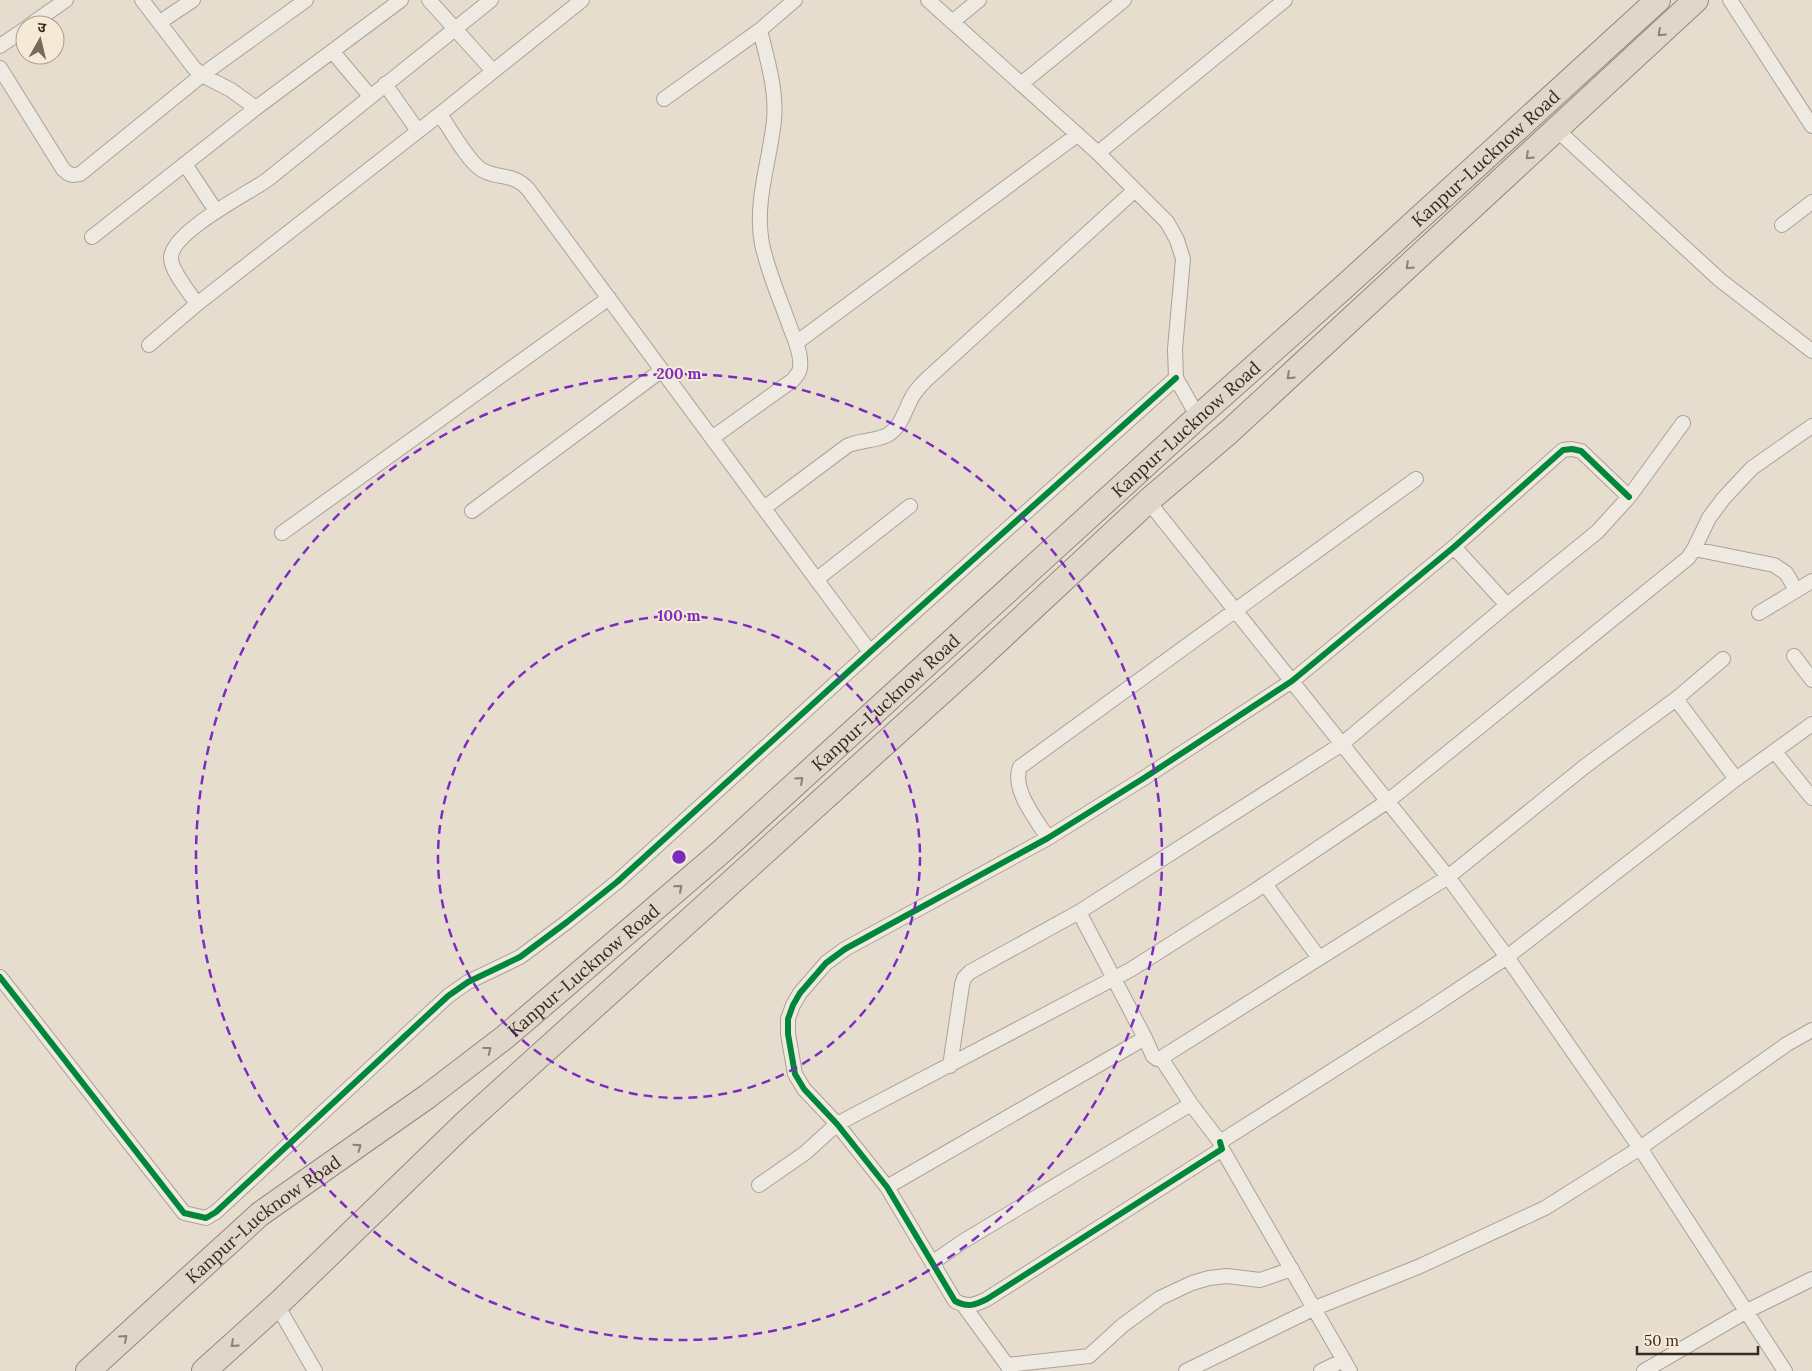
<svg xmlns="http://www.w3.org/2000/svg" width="1812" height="1371" viewBox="0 0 1812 1371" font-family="Lora,'Noto Sans Devanagari',serif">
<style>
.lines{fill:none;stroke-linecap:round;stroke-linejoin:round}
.minor-casing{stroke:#aba298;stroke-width:16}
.trunk-casing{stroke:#91887f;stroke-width:26}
.minor{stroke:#eee9e1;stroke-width:14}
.trunk{stroke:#e0d6ca;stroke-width:24}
.cycleway-casing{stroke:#f6e9d6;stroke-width:9}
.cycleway{stroke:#00873e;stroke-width:6}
.oneway{stroke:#8e8074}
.ring{fill:none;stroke:#7b2cbf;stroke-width:2.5;stroke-dasharray:9 6}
.labels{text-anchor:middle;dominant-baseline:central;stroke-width:4;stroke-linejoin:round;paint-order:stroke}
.street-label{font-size:18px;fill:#3b2a1f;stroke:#f6e9d6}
.centre{fill:#7b2cbf;stroke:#f6e9d6;stroke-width:2.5}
.ring-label{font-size:15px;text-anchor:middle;font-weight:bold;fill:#7b2cbf;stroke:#f6e9d6;stroke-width:4;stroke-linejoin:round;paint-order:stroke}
</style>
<rect width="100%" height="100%" fill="#e6ddcf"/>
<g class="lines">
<defs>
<path id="minor" d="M142,0L194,68L202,75L231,90L256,108
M429,0L493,71
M928,0L1098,153L1167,222L1177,240L1183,259L1175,349L1176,378L1198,417
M1730,0L1812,126
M160,22L193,0
M952,22L979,0
M30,25L66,0
M0,46L25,29
M332,51L370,96
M0,68L63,169C69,175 72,176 80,174L202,75L306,0
M385,84L418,131
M1021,84L1124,0
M664,99L760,30L795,0
M440,114C450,129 469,163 482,170C500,180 512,172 528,189L870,652
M1557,130L1720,280L1812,351
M1098,153L1285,0
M185,164L216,211
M1782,225L1812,202
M92,237L256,108L401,0
M197,304C190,293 171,271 171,258C171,232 247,194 267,180L491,0
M796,343L1077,135
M149,345L197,304L440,114L582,0
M712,438L793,380C797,375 800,372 800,367C802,354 794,338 790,327C780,299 768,272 762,244C754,202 770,161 774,120C777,90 767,59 760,30
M1148,501L1448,877L1507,957L1640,1148L1785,1371
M764,508L847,446C860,440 879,441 889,434C901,426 904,413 910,401C914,392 920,386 927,379L1135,190
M472,511L662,370
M282,533L609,298
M1454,547L1507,605
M1694,549L1774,565L1786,573L1796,590
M817,579L910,506
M1759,613L1812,581
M1794,656L1812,680
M1676,699L1736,779
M1775,752L1812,798
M1048,838C1036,819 1011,789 1020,767L1416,479
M1265,884L1319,958
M0,977L184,1213L206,1218L216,1212L448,996L468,982L520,957L567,922L617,882L870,652L1176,378
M1145,1038L1153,1056L1157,1059L1161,1058L1448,877L1584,767L1676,699L1723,659
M1161,1058L1191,1104L1220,1142L1426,1011L1507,957L1736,779L1812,724
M950,1066L962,985L964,978L970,972L1079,912L1342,744L1507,605L1597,532L1629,497L1683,423
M1220,1142L1222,1149L987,1299C975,1305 968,1308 955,1301L887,1187L837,1124L804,1089L795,1074L788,1034V1019L793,1005L800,993L826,963L845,949L1048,838L1144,778L1292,681L1454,547L1563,450L1572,449L1581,451L1629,497
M1222,1149L1350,1371
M759,1185L805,1153L837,1124L1130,970L1253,892L1388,801L1688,558L1694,549L1709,518L1723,499L1752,468L1812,426
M887,1187L1145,1038L1079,912
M932,1263L962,1242L1191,1104
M277,1305L315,1371
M964,1306L1007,1365
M1011,1371L1007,1365L1089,1356L1123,1325L1160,1298L1192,1283L1209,1278L1227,1276L1260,1280L1292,1269
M1186,1371L1315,1308L1418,1267L1545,1208L1640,1148L1787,1044L1812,1030
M1321,1371L1344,1360
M1644,1371L1747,1311L1812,1279"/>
<g id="trunk">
<path id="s1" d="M88,1371L260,1214L428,1096L505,1037L721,852L1198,417L1345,286L1658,0"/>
<path d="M204,1371L277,1305L463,1125L977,660L1148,501L1230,431L1696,0"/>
</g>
</defs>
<use href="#minor" class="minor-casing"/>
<use href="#trunk" class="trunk-casing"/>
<use href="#minor" class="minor"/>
<use href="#trunk" class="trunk"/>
<defs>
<path id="cycleway" d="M0,977L184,1213L206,1218L216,1212L448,996L468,982L520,957L567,922L617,882L870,652L1176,378
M1220,1142L1222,1149L987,1299C975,1305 968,1308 955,1301L887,1187L837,1124L804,1089L795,1074L788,1034V1019L793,1005L800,993L826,963L845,949L1048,838L1144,778L1292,681L1454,547L1563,450L1572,449L1581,451L1629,497"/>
</defs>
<use href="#cycleway" class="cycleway-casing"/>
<use href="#cycleway" class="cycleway"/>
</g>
<defs><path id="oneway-chevron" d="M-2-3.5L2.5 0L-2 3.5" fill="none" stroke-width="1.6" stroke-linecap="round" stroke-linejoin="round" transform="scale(1.25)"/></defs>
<g class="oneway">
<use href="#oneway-chevron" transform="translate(1661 33) rotate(137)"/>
<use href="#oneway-chevron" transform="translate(1529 156) rotate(137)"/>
<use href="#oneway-chevron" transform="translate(1409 266) rotate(137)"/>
<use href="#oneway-chevron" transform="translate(1290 376) rotate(137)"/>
<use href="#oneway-chevron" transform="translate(800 780) rotate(-42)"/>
<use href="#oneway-chevron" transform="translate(679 888) rotate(-41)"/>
<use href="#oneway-chevron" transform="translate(488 1050) rotate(-38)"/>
<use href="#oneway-chevron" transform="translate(358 1147) rotate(-35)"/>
<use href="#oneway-chevron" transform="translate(124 1338) rotate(-42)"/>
<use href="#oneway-chevron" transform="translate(234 1344) rotate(138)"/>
</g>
<g class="ring">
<circle cx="679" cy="857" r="241"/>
<circle cx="679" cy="857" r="483"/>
</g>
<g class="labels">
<g class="street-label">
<text stroke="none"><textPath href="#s1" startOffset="1852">Kanpur-Lucknow Road</textPath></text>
<text stroke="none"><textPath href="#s1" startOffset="1448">Kanpur-Lucknow Road</textPath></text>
<text stroke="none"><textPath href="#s1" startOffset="1042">Kanpur-Lucknow Road</textPath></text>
<text stroke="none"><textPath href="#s1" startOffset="638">Kanpur-Lucknow Road</textPath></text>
<text stroke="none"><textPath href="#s1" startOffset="232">Kanpur-Lucknow Road</textPath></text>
</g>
</g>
<circle cx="679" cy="857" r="8" class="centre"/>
<g class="ring-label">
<text x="679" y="379">200 m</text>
<text x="679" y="621">100 m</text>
</g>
<g transform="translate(40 40) rotate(8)"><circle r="24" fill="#f6e9d6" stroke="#ab9d8d"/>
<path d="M0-4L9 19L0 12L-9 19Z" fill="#77695d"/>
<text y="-8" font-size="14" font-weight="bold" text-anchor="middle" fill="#3b2a1f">उ</text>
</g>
<path d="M1637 1346v8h121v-8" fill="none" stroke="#3b2a1f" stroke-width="2.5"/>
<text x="1644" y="1346" font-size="15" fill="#3b2a1f" stroke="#f6e9d6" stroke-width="4" paint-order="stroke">50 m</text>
</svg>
